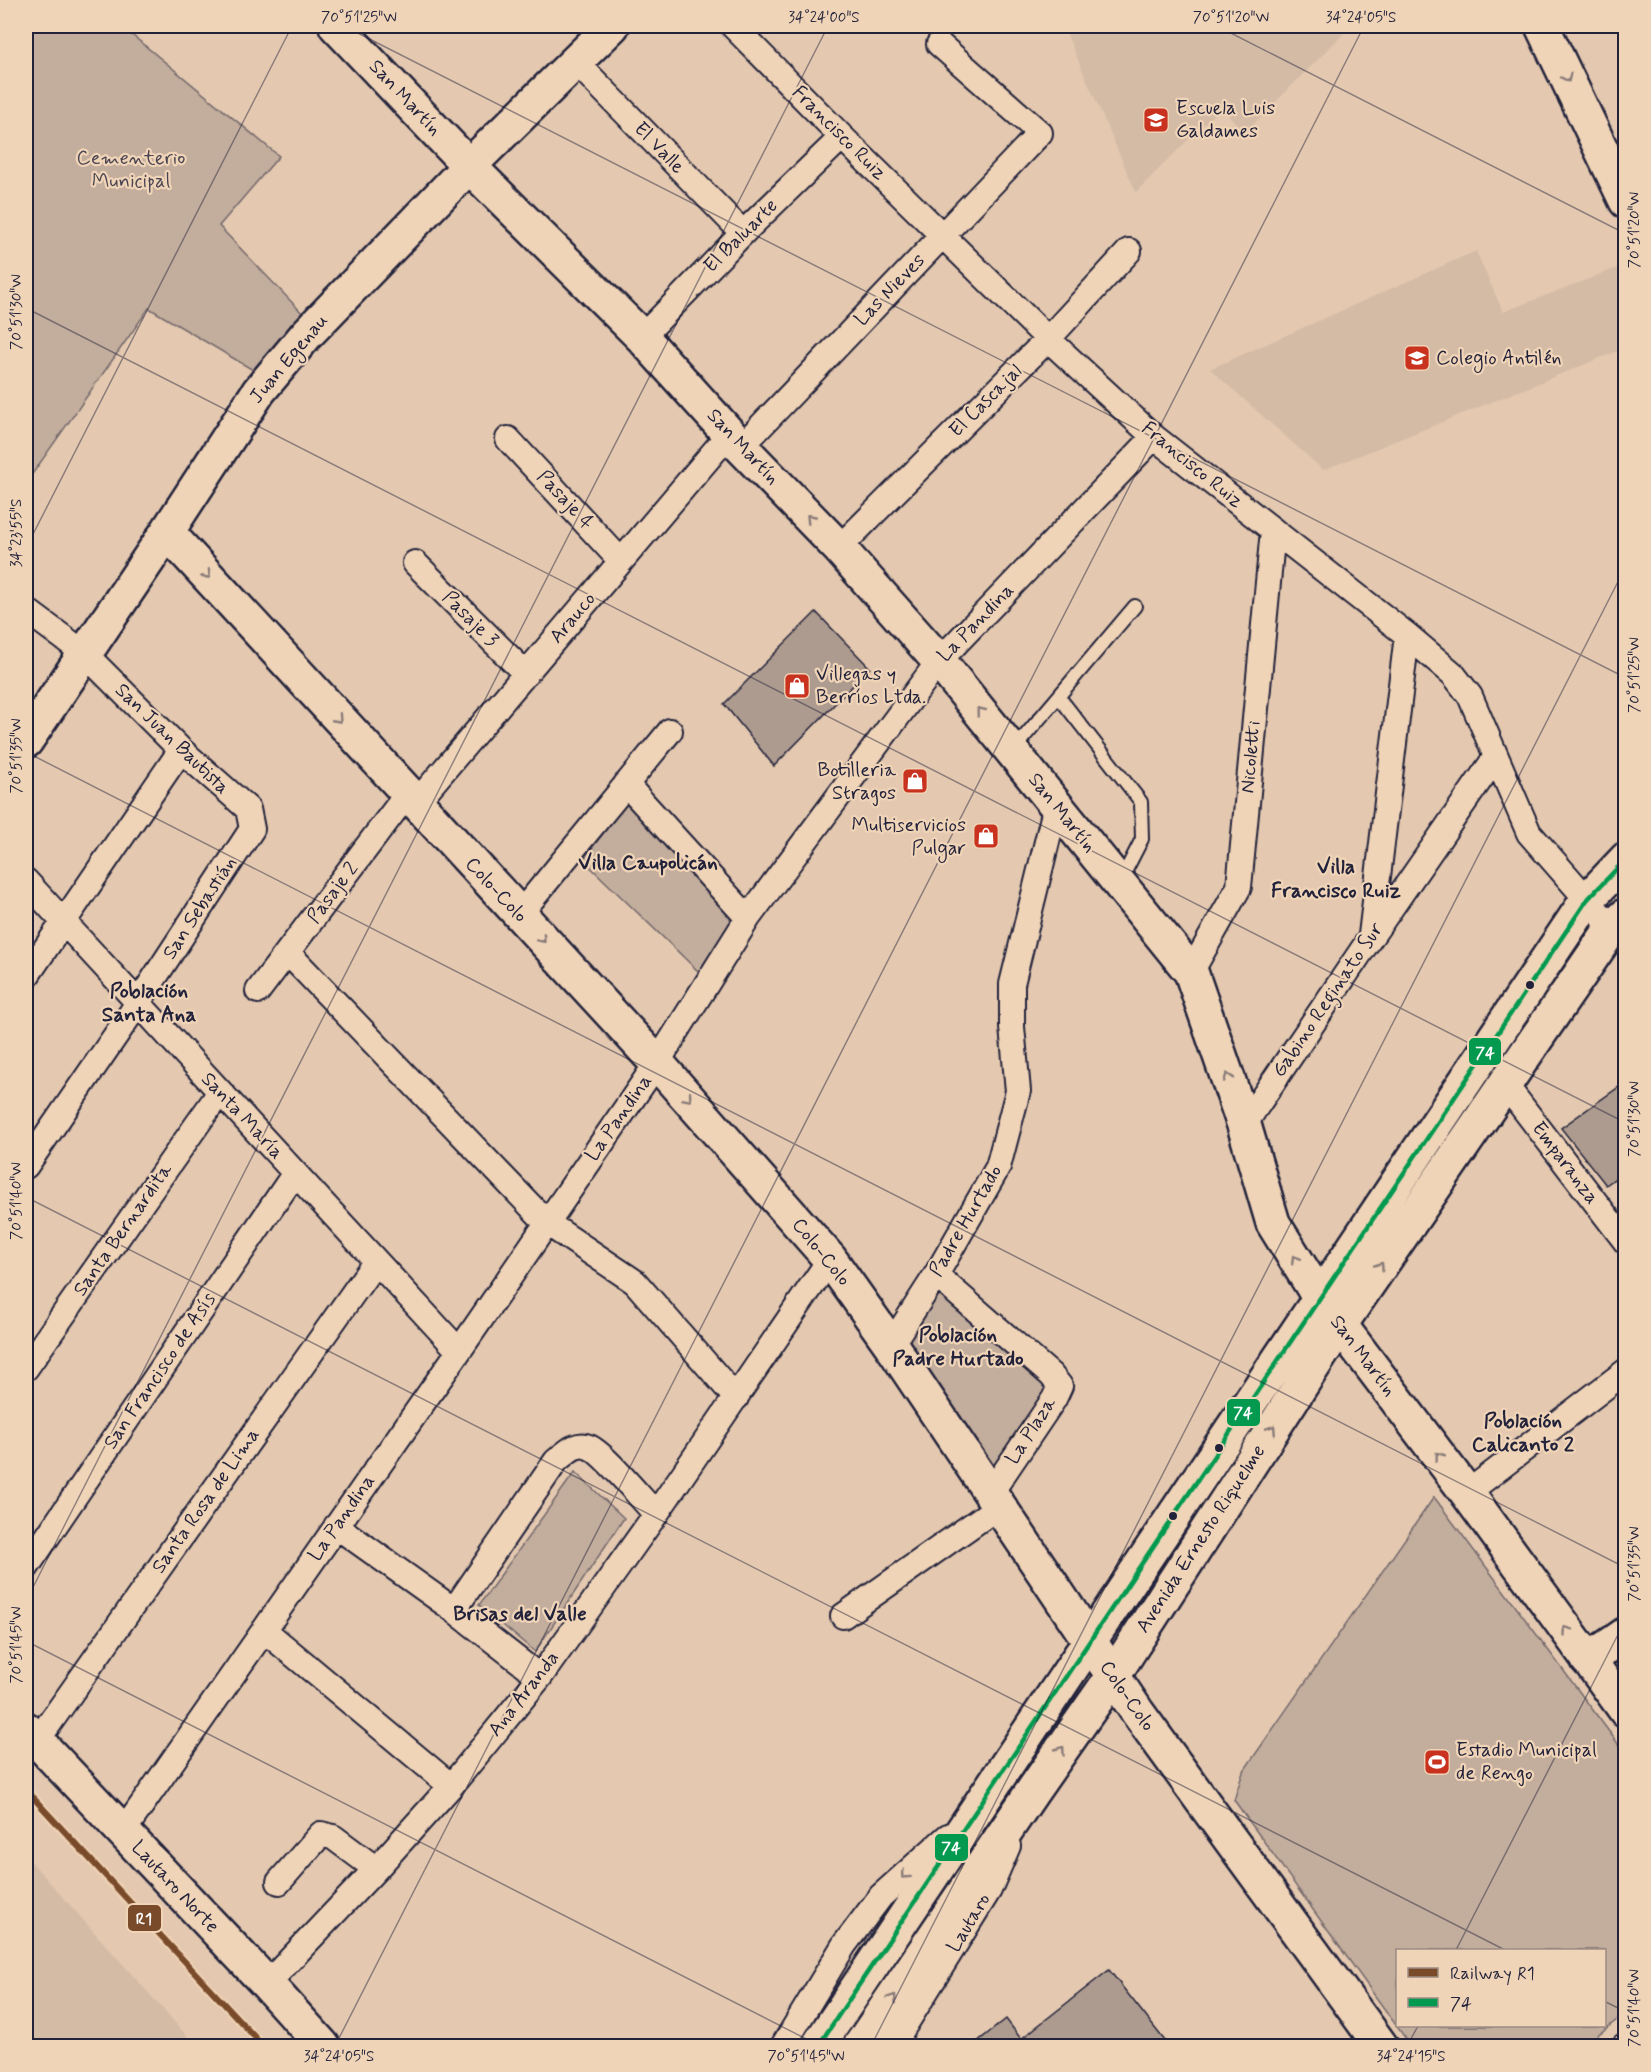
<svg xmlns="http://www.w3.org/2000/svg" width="1651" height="2072" viewBox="0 0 1651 2072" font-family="Mynerve,sans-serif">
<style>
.built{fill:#d4bba6}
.green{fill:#c3ad9c;stroke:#72686c;stroke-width:1.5;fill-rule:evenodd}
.building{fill:#ae9b8f;stroke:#22223b;stroke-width:1.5}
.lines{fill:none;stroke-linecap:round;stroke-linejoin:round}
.lane-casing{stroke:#22223b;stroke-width:16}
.street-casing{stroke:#22223b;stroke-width:28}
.secondary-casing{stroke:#22223b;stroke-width:38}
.primary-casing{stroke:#22223b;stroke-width:38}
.lane{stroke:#f0d4b7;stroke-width:12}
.street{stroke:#f0d4b7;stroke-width:24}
.secondary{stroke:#f0d4b7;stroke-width:33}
.primary{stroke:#f0d4b7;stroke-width:33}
.bus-1-casing{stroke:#f0d4b7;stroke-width:9}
.bus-1{stroke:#03994f;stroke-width:4.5}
.rail-1-casing{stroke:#f0d4b7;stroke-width:10}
.rail-1{stroke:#7a4b2a;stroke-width:6}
.oneway{stroke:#897b79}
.ticks{fill:none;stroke:#22223b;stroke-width:1.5;stroke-opacity:0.45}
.bus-dot{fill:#22223b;stroke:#f0d4b7;stroke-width:2}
.labels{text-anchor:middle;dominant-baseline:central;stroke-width:4.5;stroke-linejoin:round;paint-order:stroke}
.street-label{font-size:20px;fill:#22223b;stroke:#f0d4b7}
.poi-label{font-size:20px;fill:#22223b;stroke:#f0d4b7;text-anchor:start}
.park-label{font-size:20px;fill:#4a4553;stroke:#f0d4b7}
.neighbourhood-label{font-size:21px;font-weight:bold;fill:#22223b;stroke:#f0d4b7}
.line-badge{stroke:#f0d4b7;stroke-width:2}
.badge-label{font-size:16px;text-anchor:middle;font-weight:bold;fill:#fff}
.neatline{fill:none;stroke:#22223b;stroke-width:2}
.ticks-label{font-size:15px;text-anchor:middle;fill:#22223b}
</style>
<rect width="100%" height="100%" fill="#e4c9b0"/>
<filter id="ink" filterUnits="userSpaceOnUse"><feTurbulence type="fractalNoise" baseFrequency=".0167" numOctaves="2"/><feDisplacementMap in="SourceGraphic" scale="12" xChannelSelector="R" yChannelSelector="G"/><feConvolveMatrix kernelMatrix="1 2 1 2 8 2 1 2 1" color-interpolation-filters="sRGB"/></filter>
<g filter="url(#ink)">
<path class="built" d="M1063,26H1351L1245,133L1221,107L1136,192Z
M1476,251L1503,312L1625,265V348L1323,470L1210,369Z
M26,1856L196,2046H26Z"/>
<path class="green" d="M26,26H121L279,156L219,226L306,317L258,373L149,308L26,483Z
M626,803L736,917L699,972L583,860Z
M935,1283L1052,1388L979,1503L894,1350Z
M575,1472L624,1518L535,1652L479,1605Z
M1434,1497L1625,1753V2014L1583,2046H1411L1234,1800L1243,1772ZM1398,1950H1604V2026H1398Z
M1076,1687L1085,1699L844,2046H827Z"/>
<path class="building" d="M816,612L870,668L774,766L724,704Z
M1626,1082V1170L1606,1185L1561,1128Z
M1109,1970L1169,2046H972L1006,2019L1021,2039Z"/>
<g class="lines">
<defs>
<path id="lane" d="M1059,697L1141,802L1142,839L1121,880
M1013,750L1135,606"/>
<path id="street" d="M733,26L842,137L1048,339L1154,437L1407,635L1453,674L1470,696L1529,833L1612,928
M576,62L743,233
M642,337L743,233L842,137
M508,439L621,561
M741,447L1040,133L939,44
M839,548L1048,339L1129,251
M415,563L526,674
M26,610L84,653L181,750L248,809L252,829L138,1003L26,1166
M626,784L748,918
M416,803L729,434
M26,881L459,1351
M519,915L670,731
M1371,935L1407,635
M288,953L547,1223L635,1282L736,1398
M1191,972L1239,887L1273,530
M26,977L181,750
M258,991L407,794
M1504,1083L1626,1242
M1244,1125L1371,937L1495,758
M936,1275L1051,1375L1060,1386L1054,1399L990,1494
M891,1345L936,1275L998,1167L1018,1091L1012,1027V984L1056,805
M26,1368L220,1092
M1467,1493L1626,1371
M336,1526L454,1610L540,1677
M26,1568L295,1173
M454,1610L556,1461C565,1454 576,1441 589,1447C603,1452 643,1501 656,1514
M843,1616L999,1506
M264,1630L451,1786
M37,1741L376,1261
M123,1832L459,1351L657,1063L748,918L939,661L1154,437
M279,1882L321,1834L333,1837L376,1869
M267,1984L376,1869L451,1786L540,1677L656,1514L830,1259
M783,2046L844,1945L881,1896L948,1836
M892,2046L989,1890L1008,1846
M1624,2046L1626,2045"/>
<path id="secondary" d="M336,26L469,166L642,337L741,447L839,548L939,661L1191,972L1244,1125L1273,1223L1319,1297L1467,1493L1626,1711
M1542,26L1626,201
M167,532L657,1063L830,1259L891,1345L1138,1713L1381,2046
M26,741L167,532L259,391L306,335L469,166L612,26
M1588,1660L1626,1634
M26,1729L267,1984L323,2046"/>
<path id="primary" d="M818,2046L1587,900L1626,859
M860,2046L1032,1792L1113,1676L1340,1325L1612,928L1626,915"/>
</defs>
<use href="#lane" class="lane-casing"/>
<use href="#street" class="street-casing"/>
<use href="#secondary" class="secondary-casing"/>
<use href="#primary" class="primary-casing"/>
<use href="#lane" class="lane"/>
<use href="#street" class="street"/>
<use href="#secondary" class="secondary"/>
<use href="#primary" class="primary"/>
<defs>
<path id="bus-1" d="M818,2046L1587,900L1626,859"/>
</defs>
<use href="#bus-1" class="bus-1-casing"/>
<use href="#bus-1" class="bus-1"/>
<defs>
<path id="rail-1" d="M26,1790L263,2046"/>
</defs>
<use href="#rail-1" class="rail-1-casing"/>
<use href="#rail-1" class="rail-1"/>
</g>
<defs><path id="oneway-chevron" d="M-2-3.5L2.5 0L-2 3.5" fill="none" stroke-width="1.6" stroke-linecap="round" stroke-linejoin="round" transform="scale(1.5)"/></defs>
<g class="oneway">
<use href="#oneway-chevron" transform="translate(1567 78) rotate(65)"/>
<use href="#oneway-chevron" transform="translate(810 518) rotate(-134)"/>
<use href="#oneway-chevron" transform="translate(207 575) rotate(48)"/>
<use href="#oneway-chevron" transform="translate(980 711) rotate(-129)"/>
<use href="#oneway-chevron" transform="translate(338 719) rotate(48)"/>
<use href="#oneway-chevron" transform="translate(542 939) rotate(47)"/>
<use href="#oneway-chevron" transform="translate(1228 1077) rotate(-109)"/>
<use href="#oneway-chevron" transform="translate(688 1098) rotate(49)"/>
<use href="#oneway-chevron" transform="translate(1295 1259) rotate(-122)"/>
<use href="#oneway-chevron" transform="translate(1380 1266) rotate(-56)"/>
<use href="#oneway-chevron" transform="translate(1272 1429) rotate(-57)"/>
<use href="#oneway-chevron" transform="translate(1439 1456) rotate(-127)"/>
<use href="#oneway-chevron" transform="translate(1566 1630) rotate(-126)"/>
<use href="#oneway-chevron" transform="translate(1061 1750) rotate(-55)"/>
<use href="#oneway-chevron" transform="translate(905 1875) rotate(138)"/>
<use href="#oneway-chevron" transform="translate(893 1998) rotate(-56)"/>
</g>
</g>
<path class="ticks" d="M344,26L1626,678M1217,26L1626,234M26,308L1626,1123M26,548L292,26M26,752L1626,1568M26,1197L1505,1950M26,1601L828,26M26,1641L820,2046M1456,1950L1626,1619M1604,2001L1626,2012M335,2046L1364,26M871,2046L1626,566M1407,2046L1418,2026"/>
<defs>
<symbol id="school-square" viewBox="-11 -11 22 22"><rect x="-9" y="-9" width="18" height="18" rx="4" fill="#c8321e" stroke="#f0d4b7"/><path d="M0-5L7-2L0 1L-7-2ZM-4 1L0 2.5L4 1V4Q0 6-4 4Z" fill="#fff"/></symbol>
<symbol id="shop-square" viewBox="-11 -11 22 22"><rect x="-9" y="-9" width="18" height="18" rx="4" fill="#c8321e" stroke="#f0d4b7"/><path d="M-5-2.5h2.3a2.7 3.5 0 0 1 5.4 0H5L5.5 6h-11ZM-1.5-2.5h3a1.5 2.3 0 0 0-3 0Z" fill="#fff"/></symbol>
<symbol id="stadium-square" viewBox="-11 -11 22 22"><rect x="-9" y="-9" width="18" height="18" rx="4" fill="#c8321e" stroke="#f0d4b7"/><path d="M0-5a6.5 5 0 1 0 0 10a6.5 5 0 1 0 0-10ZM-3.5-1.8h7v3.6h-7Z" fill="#fff"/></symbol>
</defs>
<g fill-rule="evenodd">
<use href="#school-square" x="1141" y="105" width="30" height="30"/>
<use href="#school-square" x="1402" y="343" width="30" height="30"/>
<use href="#shop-square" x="782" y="671" width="30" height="30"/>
<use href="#shop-square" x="900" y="766" width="30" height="30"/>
<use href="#shop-square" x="971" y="821" width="30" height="30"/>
<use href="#stadium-square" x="1422" y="1747" width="30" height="30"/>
</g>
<g class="bus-dot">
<circle cx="1530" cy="985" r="5"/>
<circle cx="1219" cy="1448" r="5"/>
<circle cx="1173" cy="1516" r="5"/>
</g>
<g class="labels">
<g class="street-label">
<text transform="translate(405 98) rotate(47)">San Martín</text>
<text transform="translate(839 133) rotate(45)">Francisco Ruiz</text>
<text transform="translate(659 148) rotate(46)">El Valle</text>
<text transform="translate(741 236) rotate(-45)">El Baluarte</text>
<text transform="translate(890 290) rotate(-46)">Las Nieves</text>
<text transform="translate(289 359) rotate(-50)">Juan Egenau</text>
<text transform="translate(986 401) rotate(-45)">El Cascajal</text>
<text transform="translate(743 447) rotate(47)">San Martín</text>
<text transform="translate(1192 465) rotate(39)">Francisco Ruiz</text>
<text transform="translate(565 500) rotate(47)">Pasaje 4</text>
<text transform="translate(573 618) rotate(-50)">Arauco</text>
<text transform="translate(470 619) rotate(45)">Pasaje 3</text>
<text transform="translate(976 623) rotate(-46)">La Pandina</text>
<text transform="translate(172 739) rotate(44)">San Juan Bautista</text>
<text transform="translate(1251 757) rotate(-85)">Nicoletti</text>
<text transform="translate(1062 813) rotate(51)">San Martín</text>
<text transform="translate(496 890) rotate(47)">Colo-Colo</text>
<text transform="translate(333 893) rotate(-53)">Pasaje 2</text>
<text transform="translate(200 908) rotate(-57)">San Sebastián</text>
<text transform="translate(1328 1000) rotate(-56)">Gabino Reginato Sur</text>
<text transform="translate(242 1116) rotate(47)">Santa María</text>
<text transform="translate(619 1118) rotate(-55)">La Pandina</text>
<text transform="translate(1565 1163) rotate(53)">Emparanza</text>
<text transform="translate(966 1221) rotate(-60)">Padre Hurtado</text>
<text transform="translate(123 1230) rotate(-55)">Santa Bernardita</text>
<text transform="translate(821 1252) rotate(51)">Colo-Colo</text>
<text transform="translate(1363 1356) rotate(53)">San Martín</text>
<text transform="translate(160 1371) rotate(-56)">San Francisco de Asís</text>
<text transform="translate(1031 1431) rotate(-57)">La Plaza</text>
<text transform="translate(206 1501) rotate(-55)">Santa Rosa de Lima</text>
<text transform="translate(342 1518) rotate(-55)">La Pandina</text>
<text transform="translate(1201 1539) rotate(-57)">Avenida Ernesto Riquelme</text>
<text transform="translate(524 1694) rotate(-52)">Ana Aranda</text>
<text transform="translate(1127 1696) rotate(55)">Colo-Colo</text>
<text transform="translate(175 1887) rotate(47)">Lautaro Norte</text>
<text transform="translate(969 1923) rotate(-59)">Lautaro</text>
</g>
<g class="poi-label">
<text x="1176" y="108">Escuela Luis<tspan x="1176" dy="23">Galdames</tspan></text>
<text x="1436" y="358">Colegio Antilén</text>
<text x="816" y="674">Villegas y<tspan x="816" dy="23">Berríos Ltda.</tspan></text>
<text x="896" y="770" text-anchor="end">Botilleria<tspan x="896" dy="23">Stragos</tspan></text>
<text x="966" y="825" text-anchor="end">Multiservicios<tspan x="966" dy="23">Pulgar</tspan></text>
<text x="1456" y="1750">Estadio Municipal<tspan x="1456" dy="23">de Rengo</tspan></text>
</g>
<g class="park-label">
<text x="131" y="158">Cementerio<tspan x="131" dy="23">Municipal</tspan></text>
</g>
<g class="neighbourhood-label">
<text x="648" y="863">Villa Caupolicán</text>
<text x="1336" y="867">Villa<tspan x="1336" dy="24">Francisco Ruiz</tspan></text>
<text x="149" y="991">Población<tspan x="149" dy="24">Santa Ana</tspan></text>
<text x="958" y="1335">Población<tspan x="958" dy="24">Padre Hurtado</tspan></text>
<text x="1523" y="1421">Población<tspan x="1523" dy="24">Calicanto 2</tspan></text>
<text x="520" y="1614">Brisas del Valle</text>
</g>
</g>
<g class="line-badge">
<rect x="1468" y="1037" width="34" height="29" rx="6" fill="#03994f"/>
<rect x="1226" y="1398" width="35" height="29" rx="6" fill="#03994f"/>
<rect x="934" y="1833" width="35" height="29" rx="6" fill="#03994f"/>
<rect x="127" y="1904" width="35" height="28" rx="6" fill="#7a4b2a"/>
</g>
<g class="badge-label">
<text x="1485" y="1058">74</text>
<text x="1243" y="1418">74</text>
<text x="951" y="1853">74</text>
<text x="144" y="1924">R1</text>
</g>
<rect width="1651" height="2072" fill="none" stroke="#f0d4b7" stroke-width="66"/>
<rect x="1396" y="1949" width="210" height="78" fill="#f0d4b7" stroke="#9e8d85" stroke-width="1.5"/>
<rect x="1408" y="1968" width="30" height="9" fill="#7a4b2a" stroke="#9e8d85" stroke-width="1.5"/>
<text x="1450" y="1979" font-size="18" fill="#22223b">Railway R1</text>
<rect x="1408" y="1998" width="30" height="9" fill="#03994f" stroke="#9e8d85" stroke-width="1.5"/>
<text x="1450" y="2009" font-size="18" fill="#22223b">74</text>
<rect x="33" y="33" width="1585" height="2006" class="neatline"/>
<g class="ticks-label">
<text x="359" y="22">70°51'25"W</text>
<text x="824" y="22">34°24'00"S</text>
<text x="1231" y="22">70°51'20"W</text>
<text x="1361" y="22">34°24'05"S</text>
<text transform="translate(1634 230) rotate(-90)" y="5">70°51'20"W</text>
<text transform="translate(16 312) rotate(-90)" y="5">70°51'30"W</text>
<text transform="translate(16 533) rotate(-90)" y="5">34°23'55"S</text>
<text transform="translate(1634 675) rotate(-90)" y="5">70°51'25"W</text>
<text transform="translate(16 756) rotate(-90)" y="5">70°51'35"W</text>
<text transform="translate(1634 1119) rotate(-90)" y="5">70°51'30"W</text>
<text transform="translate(16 1201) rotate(-90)" y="5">70°51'40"W</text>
<text transform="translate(1634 1564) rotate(-90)" y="5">70°51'35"W</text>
<text transform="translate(16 1645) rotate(-90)" y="5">70°51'45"W</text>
<text transform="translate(1634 2008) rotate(-90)" y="5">70°51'40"W</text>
<text x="339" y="2061">34°24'05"S</text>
<text x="806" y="2061">70°51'45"W</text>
<text x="1411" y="2061">34°24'15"S</text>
</g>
</svg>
